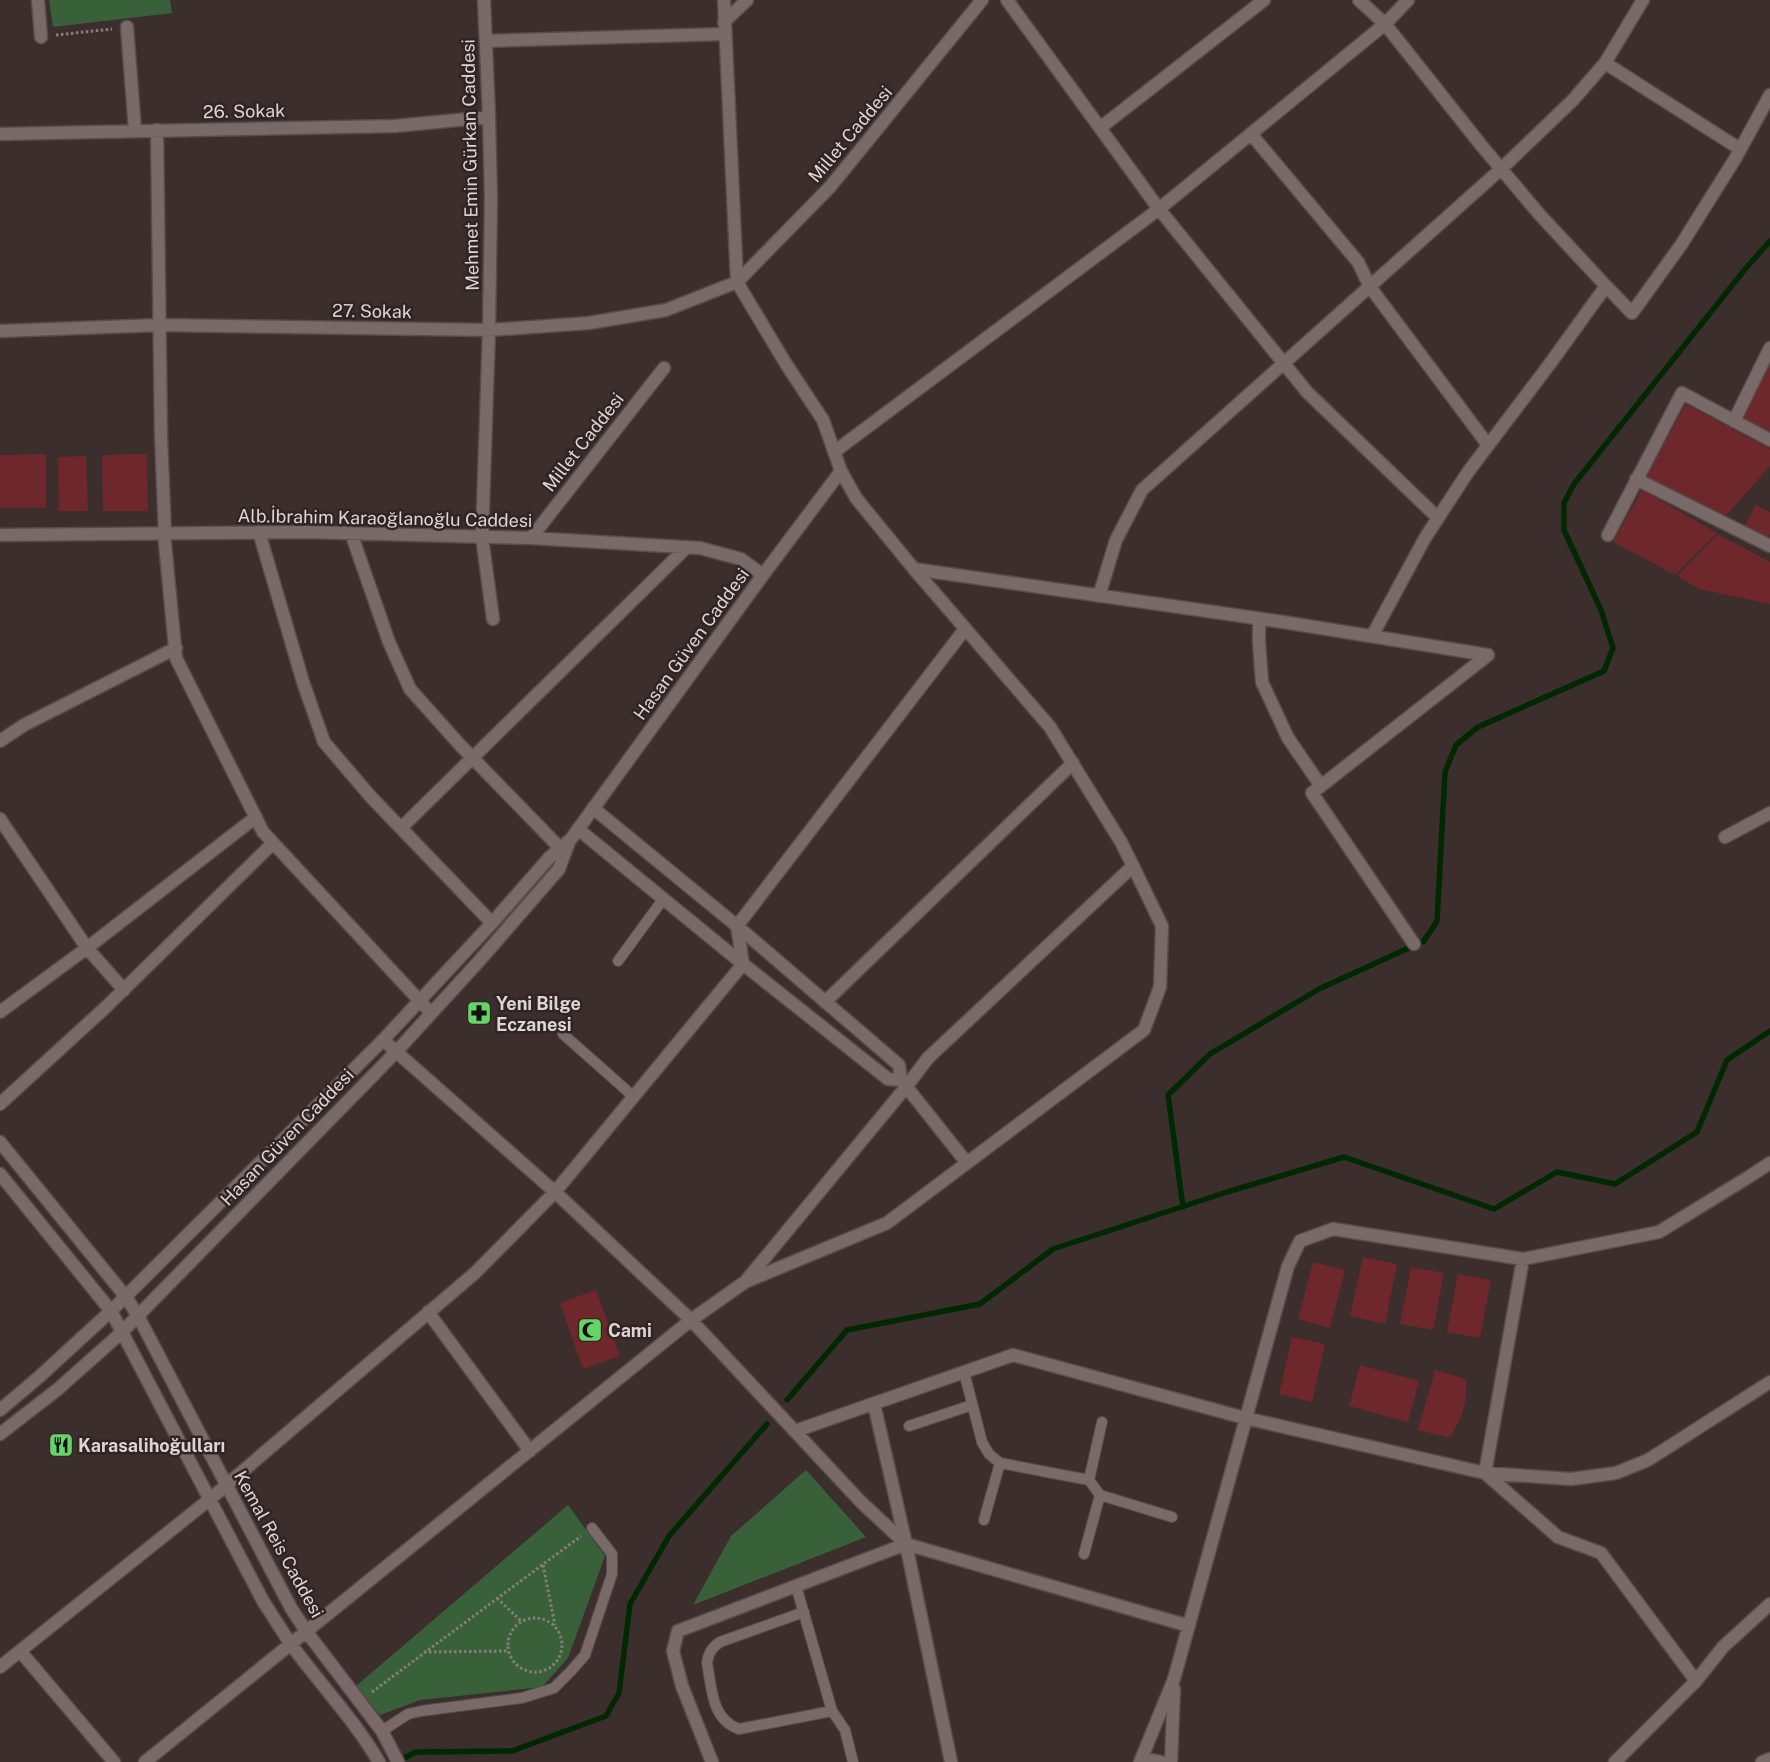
<svg xmlns="http://www.w3.org/2000/svg" width="1770" height="1762" viewBox="0 0 1770 1762" font-family="'Public Sans',sans-serif">
<style>
.green{fill:#396139}
.lines{fill:none;stroke-linecap:round;stroke-linejoin:round}
.stream{stroke:#002801;stroke-width:5.5}
.building{fill:#6e272b}
.service-casing{stroke:#574b4b;stroke-width:12}
.minor-casing{stroke:#574b4b;stroke-width:15}
.tertiary-casing{stroke:#574b4b;stroke-width:15}
.path{stroke:#887c7c;stroke-width:3;stroke-dasharray:2.5 2.5;stroke-linecap:butt}
.service{stroke:#7a6969;stroke-width:10}
.minor{stroke:#7a6969;stroke-width:12}
.tertiary{stroke:#7a6969;stroke-width:12}
.labels{text-anchor:middle;dominant-baseline:central;stroke-width:5;stroke-linejoin:round;paint-order:stroke}
.street-label{font-size:18px;fill:#dfd5d5;stroke:#312424}
.poi-label{font-size:18px;font-weight:bold;fill:#dfd5d5;stroke:#312424;text-anchor:start}
</style>
<rect width="100%" height="100%" fill="#3c2e2d"/>
<path class="green" d="M49,0H170L172,13L53,27Z
M806,1470L866,1537L693,1605L731,1536Z
M568,1505L605,1556L568,1658L542,1687L420,1700L380,1715L356,1686Z"/>
<g class="lines">
<path class="stream" d="M1183,1207L1168,1095L1210,1054L1319,989L1424,941L1437,921L1445,772L1456,745L1478,727L1604,671L1613,648L1601,610L1564,530V503L1574,484L1746,268L1770,241
M787,1400L847,1330L980,1304L1053,1249L1227,1192L1344,1157L1494,1209L1557,1172L1615,1184L1697,1132L1727,1060L1770,1031
M397,1762L416,1752L512,1751L606,1716L619,1693L630,1604L669,1536L767,1424"/>
</g>
<path class="building" d="M1770,359V432L1742,419Z
M1686,404L1770,449V466L1723,519L1646,477Z
M46,454V508H0V455Z
M147,454L148,511H103L102,455Z
M86,456L88,511H59L58,457Z
M1642,490L1717,533L1675,575L1613,542Z
M1756,505L1770,512V534L1767,540L1744,528Z
M1718,534L1770,562V604L1699,589L1677,576Z
M1363,1257L1397,1264L1385,1324L1350,1316Z
M1313,1262L1345,1270L1330,1328L1298,1319Z
M1411,1267L1444,1273L1433,1330L1400,1324Z
M1458,1274L1491,1280L1480,1338L1447,1332Z
M596,1290L620,1356L583,1369L560,1303Z
M1292,1337L1325,1344L1312,1402L1279,1394Z
M1360,1365L1419,1381L1408,1422L1349,1406Z
M1435,1370L1466,1379V1398L1462,1415L1450,1438L1418,1430Z"/>
<g class="lines">
<defs>
<path id="service" d="M618,961L664,898
M563,1034L634,1097
M964,1372L982,1442L989,1454L1000,1463L1089,1480L1100,1495L1172,1517
M909,1426L972,1405
M1089,1480L1102,1422
M984,1520L1000,1463
M1084,1554L1100,1495
M796,1586L832,1711L845,1730L853,1762
M804,1612L720,1642C712,1647 708,1653 707,1663C712,1688 711,1719 739,1729L832,1711
M382,1731L408,1714L421,1711L522,1698L554,1688L571,1671L585,1655L612,1574V1554L592,1528"/>
<path id="minor" d="M38,0L41,37
M484,0L489,117L491,198L489,330L482,537L493,619
M1359,0L1385,24L1481,145L1540,215L1606,286L1549,365L1468,472L1425,538L1372,636
M1408,0L1385,24L1159,209L1307,392L1438,518
M724,22L747,0
M127,27L135,130
M486,41L725,34
M1605,63L1740,149
M1100,128L1264,0
M157,130L161,436L165,534
M0,134L395,126L489,117
M1251,134L1358,262L1370,287L1488,445
M1606,286L1632,313L1681,245L1735,159L1770,95
M0,331L160,325L489,330L589,323L666,310L737,282L724,0
M1734,421L1770,348
M834,452L1159,209L1007,0
M1636,479L1770,546
M259,532L303,682L324,742L371,797L492,923
M164,533L176,658L263,832L431,1013
M351,533L389,642L410,689L460,745L560,848
M0,535L304,532L531,538L700,548L741,559L763,575
M1608,535L1682,393L1770,440
M531,538L664,368
M914,569L1283,622L1488,655
M1099,596L1116,540L1142,490L1501,169L1573,100L1605,63L1643,0
M1259,619V642L1262,682L1288,738L1321,786
M0,741L24,725L176,648
M593,808L737,926L899,1065L901,1080L967,1163
M0,819L87,948L124,990
M401,828L687,547
M578,829L743,964L888,1079L901,1080
M1725,837L1770,813
M1414,944L1312,793L1488,655
M825,1002L1073,763
M0,1012L87,948L256,817
M383,1040L555,1192L691,1320L861,1502L906,1544L951,1762
M0,1104L107,1006L273,843
M0,1142L126,1297L138,1316L291,1608L306,1631L382,1731L398,1762
M0,1174L111,1311L263,1601C272,1615 281,1629 290,1643C319,1683 354,1719 379,1762
M1523,1259L1485,1473L1558,1537L1601,1553L1696,1681
M428,1312L530,1451
M874,1404L906,1544
M795,1431L1013,1355L1245,1418L1485,1473L1571,1479L1616,1473L1648,1460L1770,1382
M20,1651L114,1762
M0,1667L210,1499L475,1273L555,1192L743,964L737,926L965,629
M145,1762L691,1320L745,1282L906,1087L928,1058L1133,866L1162,926L1160,987L1144,1030L887,1223L745,1282
M712,1762L682,1686L673,1651L678,1631L906,1544L1189,1626
M1140,1762L1174,1679L1288,1266L1300,1241L1333,1229L1523,1259L1659,1232L1747,1178L1770,1163
M1146,1762L1151,1760L1161,1762
M1171,1762L1174,1689
M1615,1762L1696,1681L1723,1647L1770,1604
M1762,1762L1770,1759"/>
<path id="tertiary" d="M982,0L830,187L737,282L786,364L823,420L841,471L856,498L914,569L1050,727L1121,842L1133,866
M0,1410L39,1377L111,1311L383,1040L492,923L549,858L571,839L763,575L841,471
M0,1434L58,1389L121,1333L396,1052L480,960L559,869L569,842"/>
</defs>
<use href="#service" class="service-casing"/>
<use href="#minor" class="minor-casing"/>
<use href="#tertiary" class="tertiary-casing"/>
<path class="path" d="M56,35L112,29
M543,1565L555,1625
M497,1598L521,1621
M508 1645a27 27 0 1 1 54 0a27 27 0 1 1-54 0Z
M424,1652L508,1651
M372,1692L581,1536"/>
<use href="#service" class="service"/>
<use href="#minor" class="minor"/>
<use href="#tertiary" class="tertiary"/>
</g>
<defs>
<symbol id="pharmacy-square" viewBox="-11 -11 22 22"><rect x="-9" y="-9" width="18" height="18" rx="4" fill="#66d467" stroke="#312424"/><path d="M-2-6h4v4h4v4h-4v4h-4v-4h-4v-4h4Z" fill="#111"/></symbol>
<symbol id="mosque-square" viewBox="-11 -11 22 22"><rect x="-9" y="-9" width="18" height="18" rx="4" fill="#66d467" stroke="#312424"/><path d="M3.5-4.9A6 6 0 1 0 3.5 4.9A5 5 0 1 1 3.5-4.9Z" fill="#111"/></symbol>
<symbol id="restaurant-square" viewBox="-11 -11 22 22"><rect x="-9" y="-9" width="18" height="18" rx="4" fill="#66d467" stroke="#312424"/><path d="M-5-6h1v4h1v-4h1v4h1v-4h1v5L-1.5 .5V6h-2V.5L-5-1ZM5-6V6H3V1.5H1.5Q1.5-4 5-6Z" fill="#111"/></symbol>
</defs>
<g fill-rule="evenodd">
<use href="#pharmacy-square" x="465" y="999" width="28" height="28"/>
<use href="#mosque-square" x="576" y="1316" width="28" height="28"/>
<use href="#restaurant-square" x="47" y="1431" width="28" height="28"/>
</g>
<g class="labels">
<g class="street-label">
<text transform="translate(244 111) rotate(-1)">26. Sokak</text>
<text transform="translate(850 134) rotate(-50)">Millet Caddesi</text>
<text transform="translate(470 165) rotate(-91)">Mehmet Emin Gürkan Caddesi</text>
<text transform="translate(372 311) rotate(1)">27. Sokak</text>
<text transform="translate(583 442) rotate(-52)">Millet Caddesi</text>
<text transform="translate(385 518) rotate(1)">Alb.İbrahim Karaoğlanoğlu Caddesi</text>
<text transform="translate(691 644) rotate(-54)">Hasan Güven Caddesi</text>
<text transform="translate(287 1137) rotate(-46)">Hasan Güven Caddesi</text>
<text transform="translate(279 1544) rotate(61)">Kemal Reis Caddesi</text>
</g>
<g class="poi-label">
<text x="496" y="1003">Yeni Bilge<tspan x="496" dy="21">Eczanesi</tspan></text>
<text x="608" y="1330">Cami</text>
<text x="78" y="1445">Karasalihoğulları</text>
</g>
</g>
</svg>
